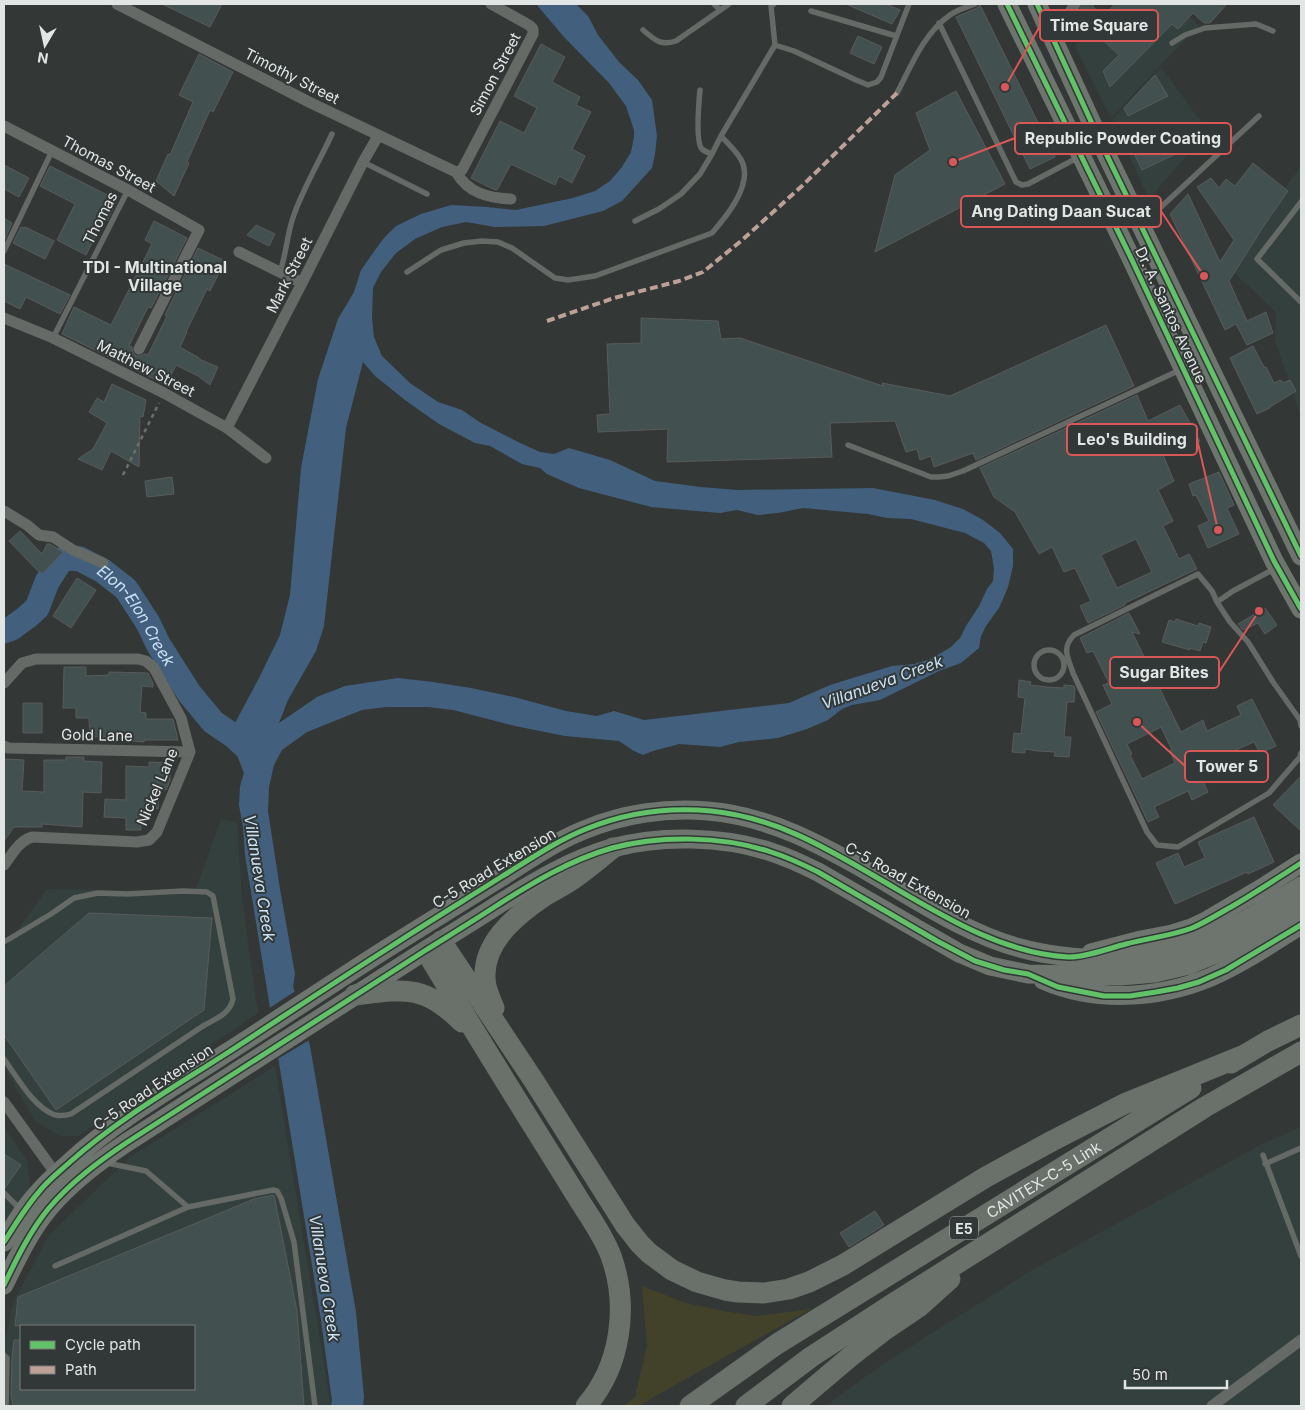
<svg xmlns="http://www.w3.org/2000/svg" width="1305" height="1410" viewBox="0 0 1305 1410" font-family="Inter,sans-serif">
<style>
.built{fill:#33403d;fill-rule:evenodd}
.green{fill:#42422a}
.water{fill:#42607d;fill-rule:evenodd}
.pier{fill:#333736}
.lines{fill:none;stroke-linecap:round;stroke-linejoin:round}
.river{stroke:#42607d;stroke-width:25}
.building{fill:#435050;stroke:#585b5b;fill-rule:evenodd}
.path{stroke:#6c706d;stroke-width:2.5;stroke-dasharray:4 4;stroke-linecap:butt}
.service{stroke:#656a66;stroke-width:5.5}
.minor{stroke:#656a66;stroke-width:11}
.primary{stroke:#6e746e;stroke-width:19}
.motorway{stroke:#6a716b;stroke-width:21}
.quiet{stroke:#bda197;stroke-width:4;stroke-dasharray:8 4;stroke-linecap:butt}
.cycleway-casing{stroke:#323837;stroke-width:8}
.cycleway{stroke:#61c268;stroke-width:5}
.labels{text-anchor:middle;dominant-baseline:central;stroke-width:4;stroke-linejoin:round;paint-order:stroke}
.shield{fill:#323837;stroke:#acb1b0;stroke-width:1}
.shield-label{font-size:14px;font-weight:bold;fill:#e1e5e4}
.street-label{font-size:15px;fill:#e1e5e4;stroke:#323837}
.neighbourhood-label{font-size:16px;font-weight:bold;fill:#e1e5e4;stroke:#323837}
.water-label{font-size:16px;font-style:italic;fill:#cbe1f7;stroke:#323837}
.leader{fill:none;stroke:#d95757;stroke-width:2}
.callout-dot{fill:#d95757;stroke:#323837;stroke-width:2}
.callout{fill:#323837;stroke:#d95757;stroke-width:2}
.callout-label{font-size:16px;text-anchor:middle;font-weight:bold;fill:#e1e5e4}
</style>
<rect width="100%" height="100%" fill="#333736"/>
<path class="built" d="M1114,4H1176L1199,25L1111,118L1075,46Z
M1161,67L1208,131L1149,199L1112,119Z
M1301,166V416L1275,341L1276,312L1228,267Z
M221,819L237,822L242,898L258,1013L78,1136H61L36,1122L4,1068V949L47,889L195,891Z
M275,1066L330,1401L329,1406H4V1344L13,1302L49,1235L130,1157ZM21,1326H194V1389H21Z
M4,1127L27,1160L30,1187L15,1207L4,1225Z
M1301,1127V1406H825L880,1366L1032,1270L1262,1144Z"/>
<path class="green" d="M642,1286L683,1302L723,1311L757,1316L811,1309L638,1406H624L635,1397L647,1346Z"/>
<path class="water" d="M536,4H576L588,16L598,35L619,62L638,80L652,100L657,136L655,154L652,168L622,201L603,211L544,226L495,227L466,222L442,227L415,239L396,253L381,272L373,288L372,318L374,337L382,356L410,383L438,402L462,410L481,423L520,443L540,452L554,454L569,448L610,460L655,481L701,487L737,490L873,488L935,500L963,509L983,520L1000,533L1013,549V566L1008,587L999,608L986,626L981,636L979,648L961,663L939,671L880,700L852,705L842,709L828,720L807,729L778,738L739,742L720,747L679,744L653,751L643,755L634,751L619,741L565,736L515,726L453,710L428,707H386L362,710L307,732L282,750L274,765L269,787L268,811L280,889L295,974L293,986L310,1046L314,1069L356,1312L364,1397L363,1406H331L332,1401L321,1320L245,855L243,827L239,805L240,786L247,763L235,723L259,678L280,635L290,595L301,468L318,379L338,319L354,292L361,270L383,239L396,226L421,214L451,205L487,207L516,210L573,198L595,191L610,181L622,167L631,152L634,137V130L626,106L609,83L564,37ZM363,362L375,376L405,400L439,424L475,443L490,446L522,464L540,468L547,474L579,488L651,507L720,513L737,510L758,515L778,513L803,508L868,514L887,518L911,519L965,533L984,543L991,551L994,569L993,581L987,589L979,606L966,626L960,638L951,647L931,659L914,664L892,666L830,685L789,703L644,720L614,711L597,716L566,711L514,697L471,688L433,682L398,678L345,686L317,697L279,723L288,700L316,651L324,626L346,428Z"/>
<path class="pier" d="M297,990L311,1039L276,1060L268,1009Z"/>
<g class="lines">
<path class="river" id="s1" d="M4,631L12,628L27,617L37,608L47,582L61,560L71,558L80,559L103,571L126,589L148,623L158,644L189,693L213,722L235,737L248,749L255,767"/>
</g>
<path class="building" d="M162,4H222L210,27Z
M846,4H886L900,10L892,24Z
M1082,4H1092L1101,19L1115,4H1227L1210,23H1204L1193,13L1178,29L1172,24L1110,87L1103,71L1119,55L1081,20L1078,14Z
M980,5L1055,157L1030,169L956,17L977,8Z
M858,36L882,47L874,64L850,53Z
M541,44L565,57L552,82L580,97L576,105L591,112L572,149L585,156L572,183L559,176L555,185L511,164L497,190L493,189L471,178L500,121L524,133L537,108L514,96Z
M199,54L233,72L213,112L210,110L202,128L187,162L189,163L174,196L156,181L168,154L170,155L193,102L179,95Z
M1155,75L1168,96L1128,116L1124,108Z
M956,91L1005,184L875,252L895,175L930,150L916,113Z
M1170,126L1182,151L1142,170L1130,145Z
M1253,163L1288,191L1265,224L1229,281L1247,321L1266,312L1273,333L1247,345L1236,324L1225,330L1170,214L1188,194L1220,262L1234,240L1197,187L1211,178L1219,188L1226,179L1235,186Z
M4,165L29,178L19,197L4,189Z
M50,166L117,200L107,221L104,219L86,255L57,240L75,204L40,186Z
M4,218L12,223L5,239H4Z
M154,221L187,238L151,308L148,307L129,346L132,347L133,353L136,356H140L145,354L148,355L167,316L165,315L198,248L225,261L210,291L207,289L186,332H187L180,347L199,358V359L218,367L210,385L198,376L176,365L166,385L62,334L74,307L111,325L152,244L145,240Z
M256,225L275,234L269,246L247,235Z
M21,227L24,228L25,227L54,241L45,259L13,243Z
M4,264L70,295L60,314L26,297L20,309L4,301Z
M641,318L718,321L721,339L740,338L883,386L882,383L950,396L1106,325L1134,386L976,460L973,453L934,467L931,456L920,460L917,449L906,452L895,421L830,423L832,457L667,462L668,429L598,432L597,415L610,414L607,344L641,343Z
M1253,346L1264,367H1266L1274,383L1281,380L1283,383L1290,380L1296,391L1270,407V408L1257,414L1230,358Z
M112,384L146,400L143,417L140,416L139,467L111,451L102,470L78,459L93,449L107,423L89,412L97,398L104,402Z
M1137,395L1148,421L1180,405L1200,441L1184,447L1180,440L1160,448L1174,481L1158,490L1173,521L1163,526L1179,559L1189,554L1197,569L1125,603V605L1088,623L1080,606L1091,601L1075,568L1064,572L1052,547L1039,554L1015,512L994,497L980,468ZM1136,539L1152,572L1117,588L1101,555Z
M1219,472L1234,505L1227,508L1239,534L1208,548L1198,526L1209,521L1196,495L1193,496L1189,484Z
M172,477L174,494L147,497L145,481Z
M20,531L42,554L47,544H50L63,552L43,573L38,571L9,541Z
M77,578L96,590L71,628L53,616Z
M1265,608L1277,625L1265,634L1258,623L1243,630L1238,624Z
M1129,613L1140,634L1132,632L1181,732L1203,720L1207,731L1241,715L1237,706L1252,699L1276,746L1260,753L1254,742L1220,757L1226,771L1203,781L1208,792L1192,800L1188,791L1154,807L1159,817L1148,822L1096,712L1112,704L1103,685L1109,683L1093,651L1087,653L1080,638ZM1161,727L1172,750L1170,751L1175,763L1142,779L1130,755L1132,754L1127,744Z
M1176,619L1198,626L1199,623L1211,627L1206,643L1203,642L1200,651L1190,648V650L1162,642L1169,620L1175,622Z
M64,667H86V676L109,675V672L148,673L153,683V687L142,686L140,712L146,713V719H173L178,740H144V742L123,740L124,736L90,737L89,718H76V708H63Z
M1019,680L1031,682L1030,685L1047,687L1064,688V685L1074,686L1075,689L1074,702H1067L1064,737H1071L1069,757L1054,756L1055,752L1038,751L1025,749V753L1012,752L1014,733L1021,734L1025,698L1018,697Z
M23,703H42V733H23Z
M66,757H84V761L102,762L101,793L83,792L82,827L42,824V827H14L4,841V759L24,760L22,791L44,792V760H66Z
M149,762L170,763V781L166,790H159L158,809H148V816H141V830H126V818L104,817L105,799L126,800V766L149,767Z
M1301,776V831L1273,805Z
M1254,817L1274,862L1248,874L1247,872L1175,904L1156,863L1178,853L1184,867L1205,858L1198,842Z
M89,913L212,918L204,1010L56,1110L4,1035V986Z
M4,1154L21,1165L5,1188H4Z
M274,1195L297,1311L304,1406H13L11,1394L12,1358L14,1340H21V1389H194V1326H15L18,1297L254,1199Z
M875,1211L884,1225L849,1247L840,1233Z"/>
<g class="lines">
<path class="path" d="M123,475L159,403"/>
<path class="service" d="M714,4L720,10
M811,11L896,36
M939,23L1016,182L1022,185L1028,184L1079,157
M643,30C655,40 660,46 676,41L729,4
M1172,43L1185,35L1205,28L1256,24L1273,31
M775,45L794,51L856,80L868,85L877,82L881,77L909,4
M700,90C699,101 695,142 702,149C704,151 709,153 712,154
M897,93C911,66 924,33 950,15C957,10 967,7 975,4
M363,162L427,194
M1301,202L1257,259L1301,302
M635,221L659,209L681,194L700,174L712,154L721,136L775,45L771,6L774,4
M1141,221L1161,207L1259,116
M4,251L52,151
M280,272C287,252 287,231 295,212C305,185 320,160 332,134
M407,272L441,250L464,243L482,241L498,242L512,248L555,278L568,280L595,276L712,233C726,217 751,187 743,164C740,154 728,144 721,136
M53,338L128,190
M848,445L931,477H939L948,476L963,471L1180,370
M1217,602L1233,591L1276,568
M1034 665a15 15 0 1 1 30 0a15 15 0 1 1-30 0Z
M1301,726L1300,720L1273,682L1248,642L1230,622L1217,602L1212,591L1198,574L1074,635C1061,649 1068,657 1073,673L1147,832L1157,845L1178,847L1269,793L1300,757L1301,753
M4,942L51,914L74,898L98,893L127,894L183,891L207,892L213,896L233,999C230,1014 215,1019 203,1026L71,1114C65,1116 61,1116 55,1115C34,1108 17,1077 4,1059
M1263,1155L1301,1256
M107,1163L146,1171L188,1207L273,1190L277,1191L281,1198L294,1242L315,1406
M1265,1164L1301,1148
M4,1193L20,1209
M55,1266L188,1207
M4,1355L7,1358L6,1406"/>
<path class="minor" d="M117,4L311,103L456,172
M1053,39L1075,4
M4,126L128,190L199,230L139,349
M456,172L462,170L533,34V29L529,25L491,4
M456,172C468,193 488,198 511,199
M239,252L302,283
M4,318L53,338L164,393L227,428L266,458
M227,428L302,283L363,162L378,136
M4,511L27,525L39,535L53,537L73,550L103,563
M4,683L22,663L36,659H138L146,661L154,668L181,718L190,752L157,832L149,840L137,842L33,837C19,840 12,855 4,865
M4,746L8,748L190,752
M4,1102L56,1174
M1212,1406L1301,1340"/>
<path class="primary" d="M1007,4L1131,258L1274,561L1301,609
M1037,4L1101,143L1301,556
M1091,953L1141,940L1172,934L1191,928L1206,921L1262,888L1301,863
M1043,980C1096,1003 1158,999 1211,977C1243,963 1272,943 1301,925
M4,1242C14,1225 24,1208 38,1193C47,1182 59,1172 70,1162C116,1120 171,1089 223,1055C278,1020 331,984 386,949C424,925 462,902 500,878C527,861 554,842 584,830C622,814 667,807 708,811C769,816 822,845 874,875C920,902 968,934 1020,948C1045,955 1069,957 1094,959C1124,961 1154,958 1183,949C1223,937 1265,908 1301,886
M4,1285C17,1258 30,1231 49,1208C71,1182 98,1162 126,1143C226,1078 326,1014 426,950C450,935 473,921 496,906C532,883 570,860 612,848C661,835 723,836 771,852C787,857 802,864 818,872L959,953L990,966L1028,974L1121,976L1155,973L1189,965L1222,951L1252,935L1301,906"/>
<g class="motorway">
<path d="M441,941L534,1081L625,1225L640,1244L649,1253L672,1270L697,1282L725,1290L738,1292L764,1293L789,1289L809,1282L843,1265L986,1177L1052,1141L1124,1104L1242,1056"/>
<path d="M426,951C465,1016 505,1081 545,1145C557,1164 569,1184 581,1203C592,1220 604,1237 611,1256C629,1306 621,1366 586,1406"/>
<path d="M355,995C404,989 424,984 462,1022"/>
<path d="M494,1008C491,1001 488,994 486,986C478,945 516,915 546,895C556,889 567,884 576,877C589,868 600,858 613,848"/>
<path d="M1231,1063L1268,1041L1301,1025"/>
<path id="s2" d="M690,1406L777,1344L1191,1088"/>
<path d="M746,1406L811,1357L894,1303L991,1242L1205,1107L1301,1052"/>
<path d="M792,1406L851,1356L886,1329L920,1306L950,1279"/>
</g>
<path class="quiet" d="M547,321L614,298L679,281L703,272L741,241L802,186L897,93"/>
<defs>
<path id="cycleway" d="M1007,4L1131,258L1274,561L1301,609
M1037,4L1101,143L1301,556
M4,1242C15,1225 25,1208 38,1193C47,1181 59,1172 70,1162C117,1120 171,1089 224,1055C278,1020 332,984 387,949C425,924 463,901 501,877C529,860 556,841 586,829C625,813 669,807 711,811C773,817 823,846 876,877C935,911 998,953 1068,957C1084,958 1110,948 1126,944C1148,938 1171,936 1192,928C1206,922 1218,914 1231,907C1255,893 1278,878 1301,863
M4,1285C17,1258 30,1231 49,1208C71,1182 98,1162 126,1143C226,1078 326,1014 426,950C450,935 473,921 496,906C532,883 570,860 612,848C661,835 723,836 771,852C787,857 802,864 818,872L937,941L975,961L1004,970L1028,974L1058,987L1104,996H1130L1156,992L1178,988L1199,982L1226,970L1301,925"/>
</defs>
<use href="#cycleway" class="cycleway-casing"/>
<use href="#cycleway" class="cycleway"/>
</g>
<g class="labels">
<rect class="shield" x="950" y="1216.5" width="28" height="23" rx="4"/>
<g class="shield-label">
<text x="964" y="1228">E5</text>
</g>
<g class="street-label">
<text transform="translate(495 74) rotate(-62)">Simon Street</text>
<text transform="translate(292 76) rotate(27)">Timothy Street</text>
<text transform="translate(109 164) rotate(28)">Thomas Street</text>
<text transform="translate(100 218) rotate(-63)">Thomas</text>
<text transform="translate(289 275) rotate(-63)">Mark Street</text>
<text transform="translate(1171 315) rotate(65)">Dr. A. Santos Avenue</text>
<text transform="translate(146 368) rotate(27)">Matthew Street</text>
<text transform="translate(97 735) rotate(1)">Gold Lane</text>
<text transform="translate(157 787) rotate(-67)">Nickel Lane</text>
<text transform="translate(494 868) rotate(-31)">C-5 Road Extension</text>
<text transform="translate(908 880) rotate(29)">C-5 Road Extension</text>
<text transform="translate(153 1087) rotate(-34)">C-5 Road Extension</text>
<text stroke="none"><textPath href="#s2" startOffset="420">CAVITEX–C-5 Link</textPath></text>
</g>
<g class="neighbourhood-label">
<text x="155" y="267">TDI - Multinational<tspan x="155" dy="18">Village</tspan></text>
</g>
<g class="water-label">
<text stroke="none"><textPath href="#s1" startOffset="196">Elon-Elon Creek</textPath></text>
<text transform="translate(882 682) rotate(-20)">Villanueva Creek</text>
<text transform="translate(260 878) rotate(81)">Villanueva Creek</text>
<text transform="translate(325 1278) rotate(81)">Villanueva Creek</text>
</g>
</g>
<path class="leader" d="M1005 87L1040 26M953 162L1015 138M1204 276L1161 211M1218 530L1197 439M1259 611L1219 672M1137 722L1185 766"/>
<g class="callout-dot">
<circle cx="1005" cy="87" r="5"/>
<circle cx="953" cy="162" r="5"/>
<circle cx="1204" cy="276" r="5"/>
<circle cx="1218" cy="530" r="5"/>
<circle cx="1259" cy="611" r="5"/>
<circle cx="1137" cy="722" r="5"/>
</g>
<g class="callout">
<rect x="1040" y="10" width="118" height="31" rx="5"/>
<rect x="1015" y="123" width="216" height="31" rx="5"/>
<rect x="961" y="196" width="200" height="31" rx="5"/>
<rect x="1067" y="424" width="130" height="31" rx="5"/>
<rect x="1110" y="657" width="109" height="31" rx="5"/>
<rect x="1185" y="751" width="83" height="31" rx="5"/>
</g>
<g class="callout-label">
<text x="1099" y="31">Time Square</text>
<text x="1123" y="144">Republic Powder Coating</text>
<text x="1061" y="217">Ang Dating Daan Sucat</text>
<text x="1132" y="445">Leo's Building</text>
<text x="1164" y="678">Sugar Bites</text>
<text x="1227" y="772">Tower 5</text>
</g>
<rect width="1305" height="1410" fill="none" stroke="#e1e5e4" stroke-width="10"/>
<rect x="20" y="1325" width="175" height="65" fill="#323837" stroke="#787d7c"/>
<rect x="30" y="1341" width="25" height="8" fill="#61c268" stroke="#787d7c"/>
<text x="65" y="1350" font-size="15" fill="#e1e5e4">Cycle path</text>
<rect x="30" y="1366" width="25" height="8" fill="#bda197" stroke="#787d7c"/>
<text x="65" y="1375" font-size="15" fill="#e1e5e4">Path</text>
<g transform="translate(45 45) rotate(189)" stroke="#323837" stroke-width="4" paint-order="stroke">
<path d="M0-4L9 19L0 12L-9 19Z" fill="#e1e5e4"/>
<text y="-8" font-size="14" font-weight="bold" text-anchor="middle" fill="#e1e5e4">N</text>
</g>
<path d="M1125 1380v8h102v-8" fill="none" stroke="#e1e5e4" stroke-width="2.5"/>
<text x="1132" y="1380" font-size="15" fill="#e1e5e4" stroke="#323837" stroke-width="4" paint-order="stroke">50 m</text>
</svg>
